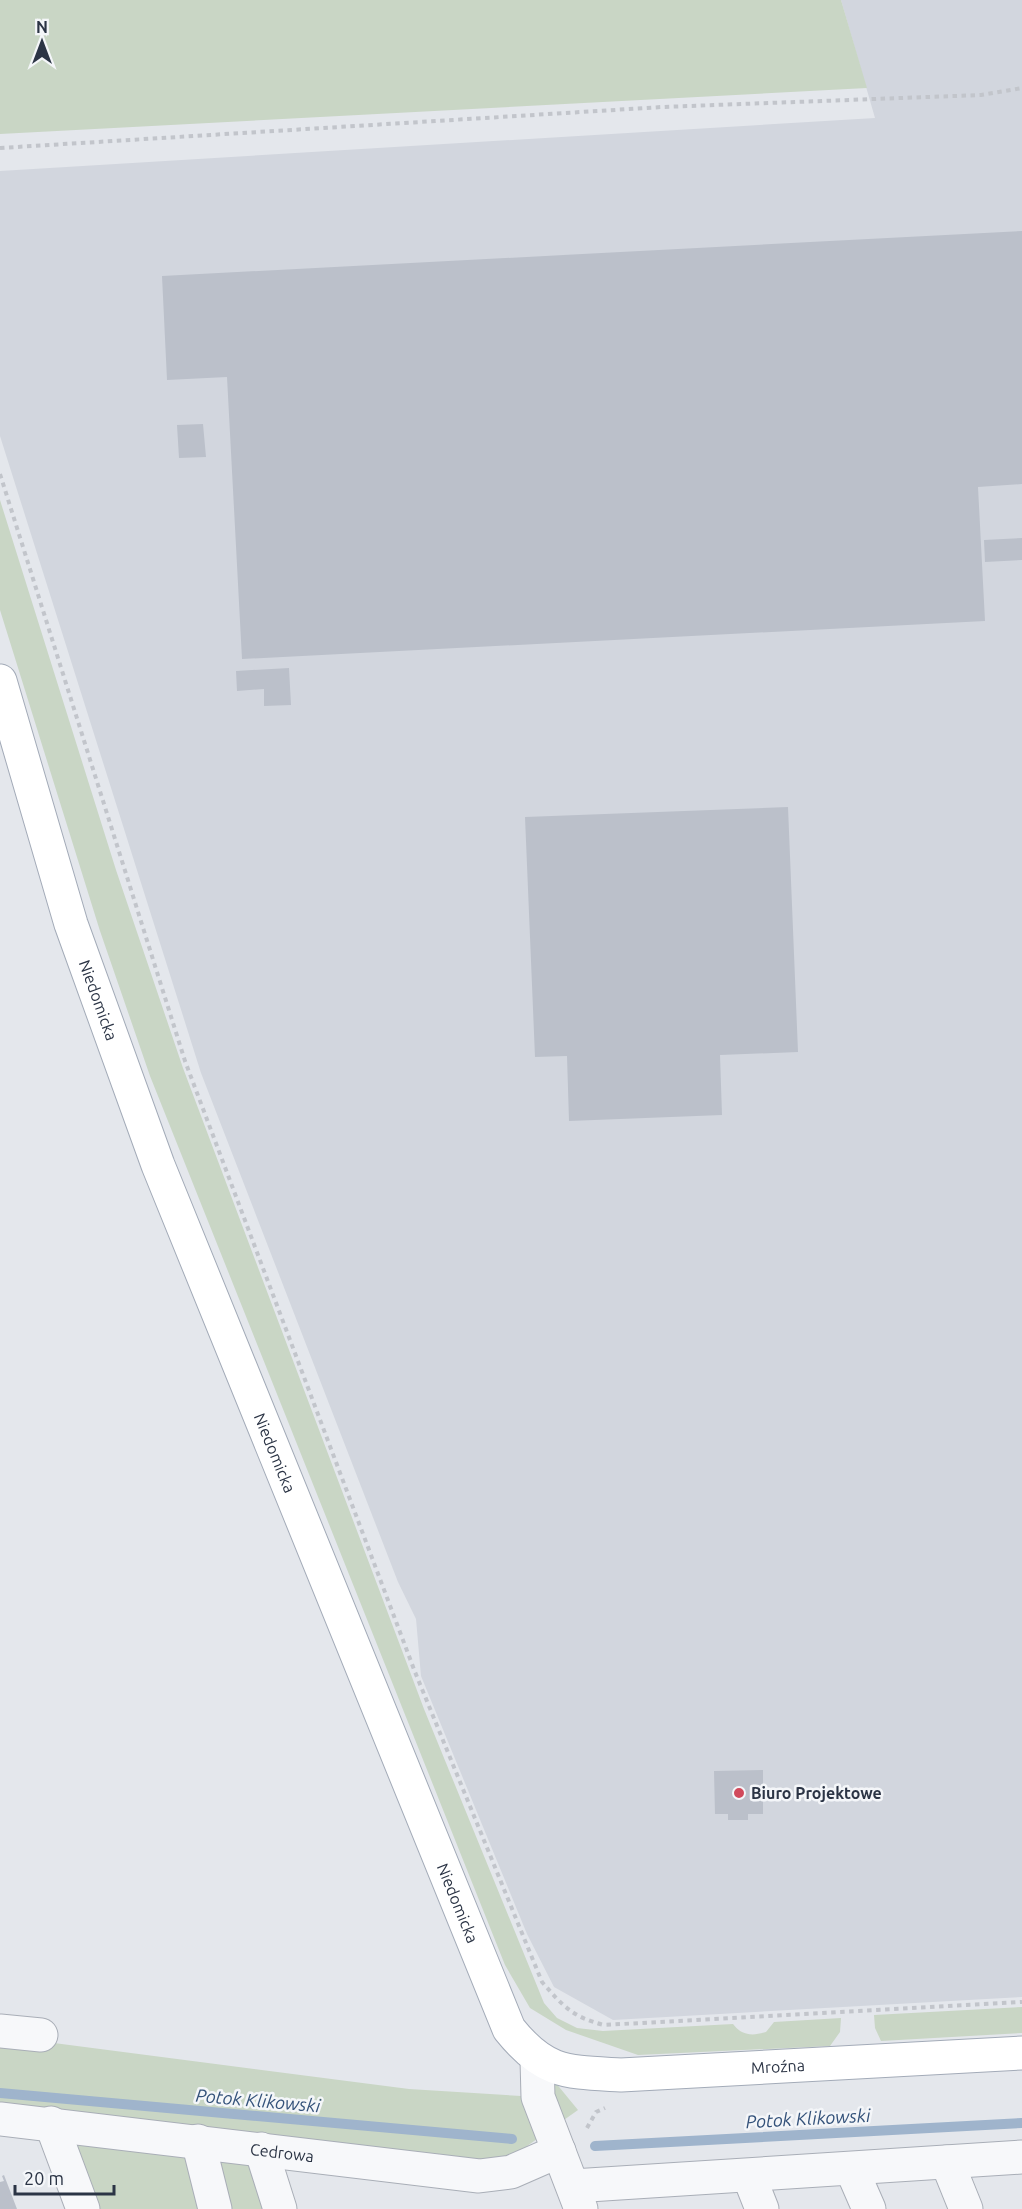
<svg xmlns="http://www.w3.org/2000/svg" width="1022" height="2209" viewBox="0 0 1022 2209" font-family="Ubuntu,sans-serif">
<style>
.built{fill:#d2d6de}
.green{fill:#c9d6c5}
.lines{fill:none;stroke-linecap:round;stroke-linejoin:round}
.stream{stroke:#9fb4cc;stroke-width:10}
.building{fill:#bbc0ca}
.minor-casing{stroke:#a9aeb7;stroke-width:35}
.major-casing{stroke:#a3abb8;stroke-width:35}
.path{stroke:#c2c5cb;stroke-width:4;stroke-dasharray:4.5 4.5;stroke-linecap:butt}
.minor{stroke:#f7f8fa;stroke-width:33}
.major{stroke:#fff;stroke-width:33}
.poi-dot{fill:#d1495b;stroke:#f4f6f9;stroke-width:2}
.labels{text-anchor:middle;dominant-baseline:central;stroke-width:5;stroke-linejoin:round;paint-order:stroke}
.street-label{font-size:16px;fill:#2b3445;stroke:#f4f6f9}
.poi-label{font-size:16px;font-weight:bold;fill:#2b3445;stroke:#f4f6f9;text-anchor:start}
.water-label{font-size:18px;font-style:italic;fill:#34527a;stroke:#f4f6f9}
</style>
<rect width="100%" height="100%" fill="#e4e7ec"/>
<path class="built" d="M841,0H1022V1997L613,2020L554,1987L527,1934L421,1676L416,1619L398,1582L201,1073L0,436V171L875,118Z"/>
<path class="green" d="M0,0H841L867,88L0,134Z
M0,500L116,870L183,1068L424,1709L544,2003L557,2018L577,2028L603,2031L733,2024C742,2036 753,2036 766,2032L774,2022L841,2018L840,2032L830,2046L638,2055L566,2030L530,2008L505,1965L150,1076L100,931L0,610Z
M1022,2007V2033L881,2041L875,2028L874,2015Z
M0,2036L409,2089L538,2097L537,2060L578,2110L513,2156L511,2172L261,2149L280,2209H83L51,2123L0,2119Z"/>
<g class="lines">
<path class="stream" d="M0,2093L512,2139
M595,2146L1022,2123"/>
</g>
<path class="building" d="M1022,231V484L978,487L985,621L242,659L227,377L167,380L162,276Z
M203,424L206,457L179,458L177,425Z
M1022,538V560L985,562L984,540Z
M289,668L291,705L264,706V689L237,691L236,671Z
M788,807L798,1052L720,1055L722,1115L569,1121L567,1056L535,1057L525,817Z
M763,1770V1814H748V1820H728V1814H715L714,1771Z
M4,2175L17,2209H0V2182L4,2181L2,2176Z"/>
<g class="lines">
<defs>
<g id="minor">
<path d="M0,2031L41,2035"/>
<path d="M537,2060L538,2097L581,2209"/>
<path id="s1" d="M0,2119L479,2176L511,2172L559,2151"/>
<path d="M51,2123L83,2209"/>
<path d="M198,2141L215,2209"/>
<path d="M261,2149L280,2209"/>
<path d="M947,2162L966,2209"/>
<path d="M852,2170L869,2209"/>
<path d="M749,2176L762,2209"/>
<path d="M573,2186L1022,2157"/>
</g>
<g id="major">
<path id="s2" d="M0,681L71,924L158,1165L509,2029C545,2074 567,2072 621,2075L1022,2053"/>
</g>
</defs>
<use href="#minor" class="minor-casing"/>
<use href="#major" class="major-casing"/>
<path class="path" d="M0,148L662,107L981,95L1022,88
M0,474L185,1061L415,1672L542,1982C563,2006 572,2017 604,2025L1022,2002
M587,2128L596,2112L605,2108"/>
<use href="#minor" class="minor"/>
<use href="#major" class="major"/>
</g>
<circle class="poi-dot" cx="739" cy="1793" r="6"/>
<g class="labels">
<g class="street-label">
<text stroke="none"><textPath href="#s2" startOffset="334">Niedomicka</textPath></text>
<text stroke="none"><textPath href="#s2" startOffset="820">Niedomicka</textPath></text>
<text stroke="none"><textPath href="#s2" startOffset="1306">Niedomicka</textPath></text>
<text stroke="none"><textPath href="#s2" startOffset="1726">Mroźna</textPath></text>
<text stroke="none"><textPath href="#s1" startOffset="284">Cedrowa</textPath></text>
</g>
<g class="poi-label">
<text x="751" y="1793">Biuro Projektowe</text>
</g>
<g class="water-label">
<text transform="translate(258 2100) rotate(5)">Potok Klikowski</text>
<text transform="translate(808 2118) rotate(-3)">Potok Klikowski</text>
</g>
</g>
<g transform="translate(42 42)" stroke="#f4f6f9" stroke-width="4.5" paint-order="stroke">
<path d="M0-4.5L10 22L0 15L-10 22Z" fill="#2b3445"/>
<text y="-9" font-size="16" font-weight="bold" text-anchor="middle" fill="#2b3445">N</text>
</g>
<path d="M15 2185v9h99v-9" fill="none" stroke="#2b3445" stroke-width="3"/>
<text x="24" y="2185" font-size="18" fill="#2b3445" stroke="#f4f6f9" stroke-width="4.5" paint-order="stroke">20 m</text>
</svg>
